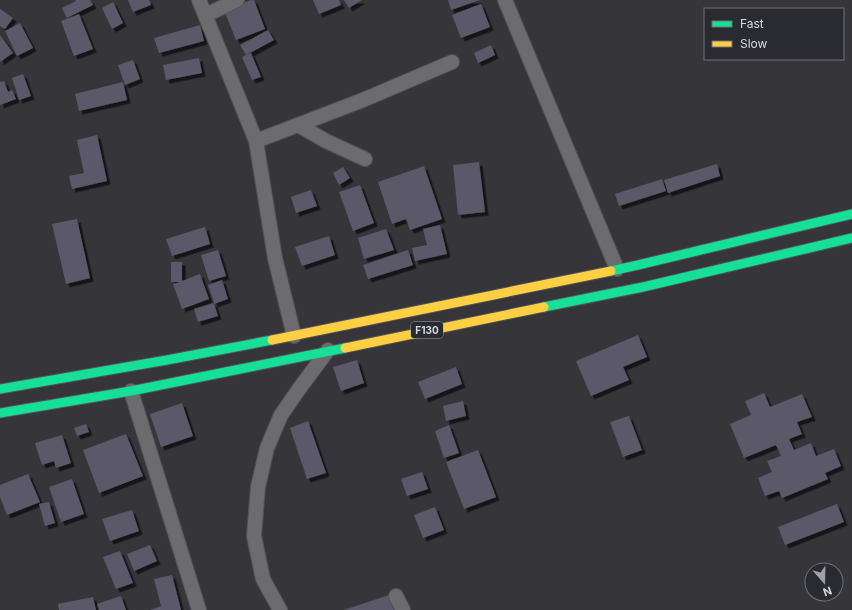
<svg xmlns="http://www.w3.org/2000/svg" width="852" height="610" viewBox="0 0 852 610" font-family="Inter,sans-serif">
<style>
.building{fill:#5a5869;filter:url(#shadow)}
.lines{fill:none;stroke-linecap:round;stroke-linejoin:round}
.street-casing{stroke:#535357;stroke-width:16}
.fast-casing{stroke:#535357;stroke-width:11}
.slow-casing{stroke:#535357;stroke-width:11}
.street{stroke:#6c6c6f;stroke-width:14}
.fast{stroke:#16e098;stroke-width:9}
.slow{stroke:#ffcf43;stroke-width:9}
.labels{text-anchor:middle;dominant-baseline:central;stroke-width:3.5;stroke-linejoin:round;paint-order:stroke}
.shield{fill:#2a2a31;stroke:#a4a4aa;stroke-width:1}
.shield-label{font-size:10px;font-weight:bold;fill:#d9d9de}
</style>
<defs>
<filter id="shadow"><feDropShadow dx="3.5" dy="3.5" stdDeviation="0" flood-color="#0009"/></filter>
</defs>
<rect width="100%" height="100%" fill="#35353a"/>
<path class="building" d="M75,0H90L93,5L67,18L62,8L76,1Z
M128,0H149L151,5L133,12Z
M251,0H254L265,29L236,40L224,10Z
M313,0H339L341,5L319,14Z
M344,0H362L349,8Z
M448,0H480L451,10Z
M113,2L123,23L112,29L102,8Z
M481,4L490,27L461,38L452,15Z
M0,9L13,18L5,29L0,26Z
M79,14L93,49L74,56L61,21Z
M20,23L33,48L17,56L5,31Z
M200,25L204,41L159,53L154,38Z
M268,30L274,40L246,55L240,45Z
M0,35L13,53L0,62Z
M491,45L495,55L478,63L474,53Z
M251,53L261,77L252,80L242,57Z
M199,58L202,73L166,80L163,65Z
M133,60L140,79L125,85L118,65Z
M23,74L31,96L19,100L12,78Z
M4,81L8,92L12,90L16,99L0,105V82Z
M123,82L127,100L79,111L75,94Z
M97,135L107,181L72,189L69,176L84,173L77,140Z
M479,162L485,212L458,215L453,165Z
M717,164L720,176L668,193L664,180Z
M424,166L442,219L410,230L406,219L392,224L378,182Z
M343,167L350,178L339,185L333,173Z
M662,179L666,191L619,206L615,194Z
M360,185L374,223L353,231L339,192Z
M311,190L317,206L296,213L291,197Z
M77,219L90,278L66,284L52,224Z
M440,225L447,254L415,261L412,248L427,245L423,229Z
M205,227L210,244L172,256L166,239Z
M386,229L394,250L364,259L358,238Z
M329,236L335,255L302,266L295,247Z
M218,250L226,276L209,281L201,255Z
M408,250L413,265L368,279L363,265Z
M171,262H182V281L200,274L209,299L182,309L173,284L180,282H171Z
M222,280L228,299L214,304L218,316L198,322L194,309L214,303L208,285Z
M638,335L647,357L623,367L629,380L591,396L576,361Z
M357,360L364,383L341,391L333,367Z
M456,367L462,384L425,399L418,382Z
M764,393L770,407L802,394L812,417L797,422L802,434L789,439L794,450L811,443L816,456L834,449L841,466L825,473L828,479L782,498L779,491L765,496L758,478L772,472L767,461L781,456L776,445L744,458L730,424L751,415L745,401Z
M463,401L466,416L446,421L443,406Z
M182,403L193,436L161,447L150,414Z
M629,416L642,450L623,457L610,422Z
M308,421L326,473L307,479L290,428Z
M86,424L89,432L77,436L74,428Z
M449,425L459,453L444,458L435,431Z
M126,434L143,476L99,493L83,450Z
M62,435L71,463L56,468L54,461L42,465L35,443Z
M478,450L496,497L464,509L446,462Z
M422,472L428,489L407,496L401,479Z
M28,474L40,502L7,515L0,497V485Z
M72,479L84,514L61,522L49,487Z
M49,502L55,523L45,526L39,504Z
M837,504L844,522L785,545L778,527Z
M435,507L444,530L423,538L414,515Z
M132,510L139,531L110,541L102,519Z
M150,545L157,561L134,571L127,554Z
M120,551L133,583L116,589L103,557Z
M172,575L181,610H150L161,606L154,579Z
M389,595L394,610H344Z
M121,596L126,610H99L97,604Z
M93,597L96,610H59L58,604Z"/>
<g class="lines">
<defs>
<path id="street" d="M199,0L256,141L275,258L294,336
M505,0L617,269
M206,15L237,0
M298,125L326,141L365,159
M256,141L363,100L452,62
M131,391L199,610
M396,596L403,610
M280,610L263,579L254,536L258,487L267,448L281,415L299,389L328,350"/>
<path id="fast" d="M611,271L638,265L852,214
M544,307L643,287L852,238
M0,389L167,360L272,340
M0,413L131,391L345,348"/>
<path id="slow" d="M272,340L611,271
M345,348L544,307"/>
</defs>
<use href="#street" class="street-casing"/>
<use href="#fast" class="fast-casing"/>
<use href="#slow" class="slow-casing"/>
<use href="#street" class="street"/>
<use href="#fast" class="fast"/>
<use href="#slow" class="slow"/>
</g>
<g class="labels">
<rect class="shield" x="411" y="322" width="32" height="16" rx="3"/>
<g class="shield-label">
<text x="427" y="330">F130</text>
</g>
</g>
<rect x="704" y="8" width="140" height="52" fill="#2a2a31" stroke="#707076"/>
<rect x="712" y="21" width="20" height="6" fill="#16e098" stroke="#707076"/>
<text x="740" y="28" font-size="12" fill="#d9d9de">Fast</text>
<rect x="712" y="41" width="20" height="6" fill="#ffcf43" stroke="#707076"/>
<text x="740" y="48" font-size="12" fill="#d9d9de">Slow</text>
<g transform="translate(824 582) rotate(160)"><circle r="19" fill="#2a2a31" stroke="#707076"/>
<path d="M0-3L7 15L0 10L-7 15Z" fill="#a0a0a5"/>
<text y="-6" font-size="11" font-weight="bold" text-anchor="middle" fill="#d9d9de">N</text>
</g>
</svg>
